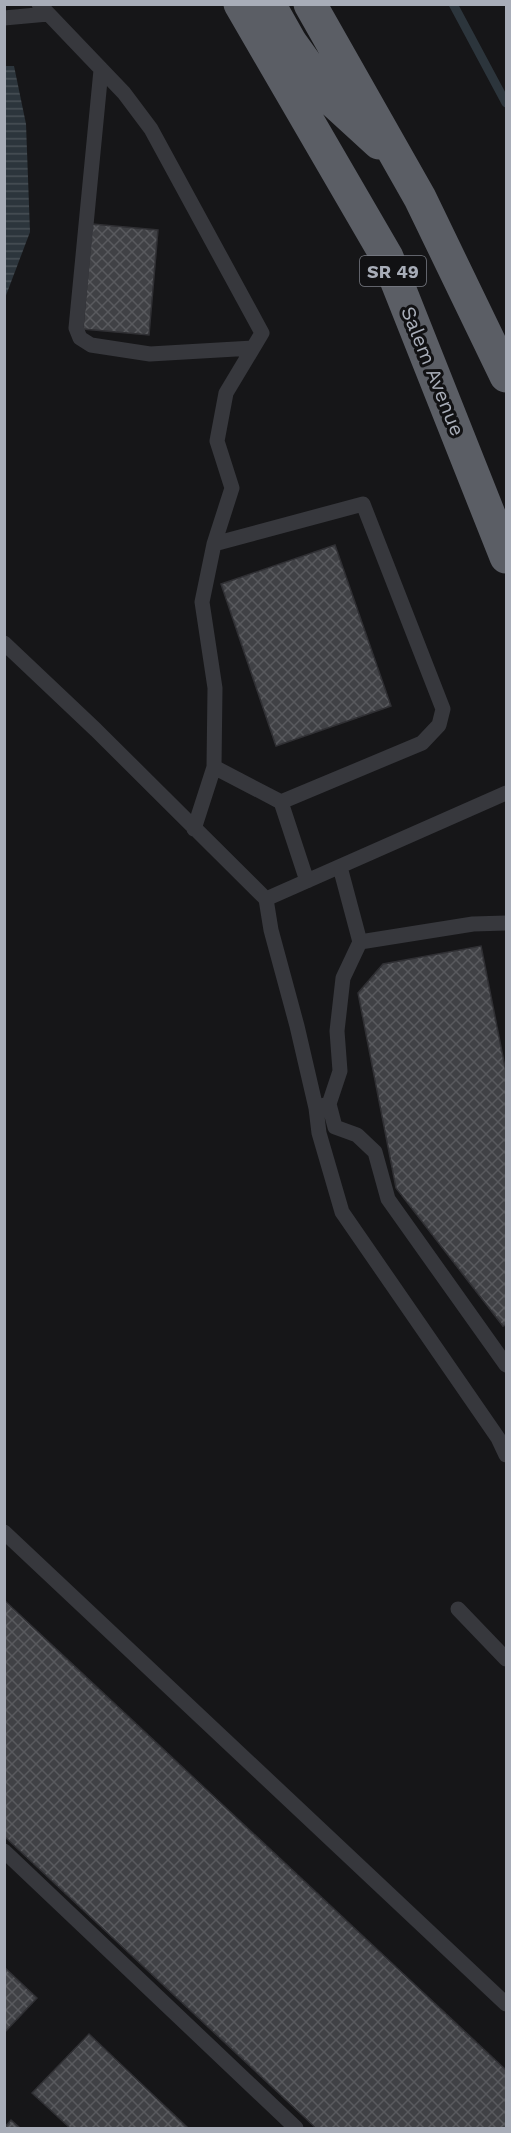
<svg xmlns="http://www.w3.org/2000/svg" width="511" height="2133" viewBox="0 0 511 2133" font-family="'Work Sans',sans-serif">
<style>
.water{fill:url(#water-rules)}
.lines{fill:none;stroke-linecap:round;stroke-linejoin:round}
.stream{stroke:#2c353c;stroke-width:9}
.building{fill:url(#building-cross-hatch);stroke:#303034;stroke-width:1.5}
.service{stroke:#37383d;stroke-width:15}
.trunk{stroke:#5b5e65;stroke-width:33}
.labels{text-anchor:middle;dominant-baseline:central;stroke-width:6;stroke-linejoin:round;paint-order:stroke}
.shield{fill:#111113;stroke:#7b7e86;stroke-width:1.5}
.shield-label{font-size:18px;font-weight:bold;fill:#a8adb8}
.street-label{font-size:20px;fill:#a8adb8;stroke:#111113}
</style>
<defs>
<pattern id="water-rules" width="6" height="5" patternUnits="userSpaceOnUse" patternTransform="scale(1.5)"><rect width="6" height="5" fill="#2c353c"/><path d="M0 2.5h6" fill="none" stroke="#485056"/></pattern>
<pattern id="building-cross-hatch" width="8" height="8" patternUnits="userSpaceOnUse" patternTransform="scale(1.5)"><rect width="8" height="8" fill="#404145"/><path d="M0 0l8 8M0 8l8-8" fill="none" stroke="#595a5e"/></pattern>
</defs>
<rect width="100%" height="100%" fill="#161618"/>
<path class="water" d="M5,66H14L26,124L30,232L5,298Z"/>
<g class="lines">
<path class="stream" d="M453,4L506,103"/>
</g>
<path class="building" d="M92,224L158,230L149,335L83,329Z
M335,545L391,706L276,746L221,584Z
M481,946L506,1072V1325L503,1326L396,1188L358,993L383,964Z
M4,1600L506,2070V2128H316L4,1836Z
M4,1967L37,1998L4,2033Z
M89,2034L188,2128H70L32,2093Z
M11,2120L20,2128H4Z"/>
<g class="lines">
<path class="service" d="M39,4L124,93L151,129L262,333L226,393L217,441L232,488L214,544L202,602L215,688L214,767L194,829
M4,18L48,14
M101,70L76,328L80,338L91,345L150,354L253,348
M214,544L363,504L443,709L439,725L422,743L281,802L307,881
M4,643L96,730L266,899L271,930L297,1026L316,1108L319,1133L342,1212L498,1438L506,1455
M214,767L281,802
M340,867L360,942L473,924L506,923
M266,899L506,793
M329,1104L335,1127L357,1135L375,1152L388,1199L506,1365
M321,1106L329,1104L340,1071L337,1031L343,978L360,942
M4,1532L506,2004
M458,1609L506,1659
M4,1851L296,2128"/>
<path class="trunk" d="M240,4L387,257L506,557
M269,4L291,43L332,100L379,143
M310,4L420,198L506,376"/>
</g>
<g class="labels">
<rect class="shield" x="360" y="256" width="66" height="30" rx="4.5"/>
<g class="shield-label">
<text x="393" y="271">SR 49</text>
</g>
<g class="street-label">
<text transform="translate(433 371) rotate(68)">Salem Avenue</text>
</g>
</g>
<rect width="511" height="2133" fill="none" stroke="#a8adb8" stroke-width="12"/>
</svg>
